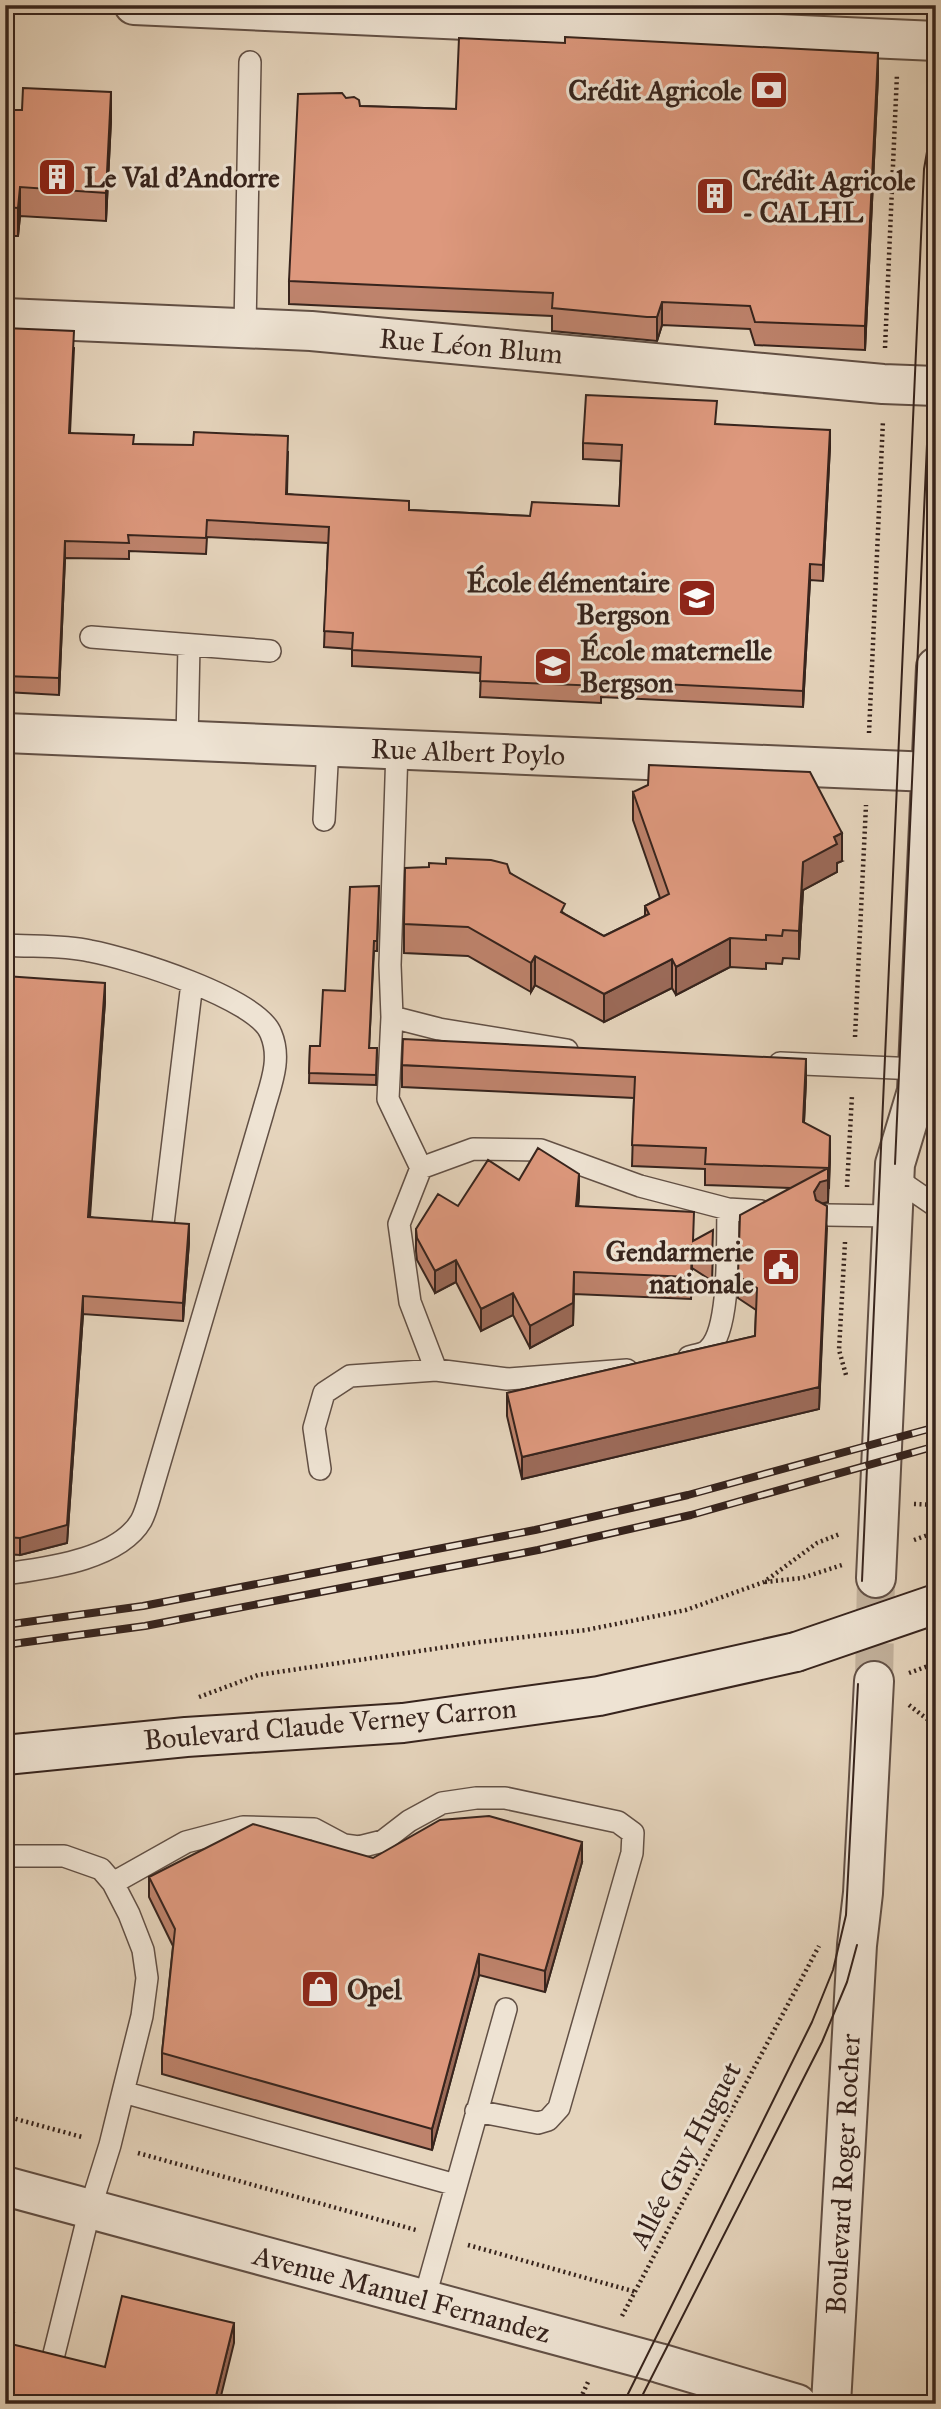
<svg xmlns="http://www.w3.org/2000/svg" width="941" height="2409" viewBox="0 0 941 2409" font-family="'IM FELL Great Primer',serif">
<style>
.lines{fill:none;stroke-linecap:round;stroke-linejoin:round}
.minor-tunnel{stroke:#c2b19c;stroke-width:38;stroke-dasharray:38 19;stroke-linecap:butt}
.service-casing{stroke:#625045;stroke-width:24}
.minor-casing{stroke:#625045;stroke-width:42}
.secondary-casing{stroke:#37241d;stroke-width:42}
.path{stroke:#37241d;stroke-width:4.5;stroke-dasharray:2 3.5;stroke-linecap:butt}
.service{stroke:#eee3d3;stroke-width:21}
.minor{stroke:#eee3d3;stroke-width:38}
.secondary{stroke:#eee3d3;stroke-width:38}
.tram{stroke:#37241d;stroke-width:2}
.rail-casing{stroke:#37241d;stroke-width:8}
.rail{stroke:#eee3d3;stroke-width:5;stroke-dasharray:16;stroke-linecap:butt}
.secondary-bridge-casing{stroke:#37241d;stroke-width:42;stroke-linecap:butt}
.secondary-bridge{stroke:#eee3d3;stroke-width:38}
.wall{fill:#be836c;stroke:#37241d;stroke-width:2}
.shaded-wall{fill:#9b6a58;stroke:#37241d;stroke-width:2}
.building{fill:#dd987d;stroke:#37241d;stroke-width:2}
.labels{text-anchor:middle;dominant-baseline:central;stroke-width:6;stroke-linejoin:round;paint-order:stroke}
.poi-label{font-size:28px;font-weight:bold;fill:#37241d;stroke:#eee3d3;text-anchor:start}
.street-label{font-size:28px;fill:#37241d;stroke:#eee3d3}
</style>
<rect width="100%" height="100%" fill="#e5d4bc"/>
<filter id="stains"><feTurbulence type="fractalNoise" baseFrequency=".00286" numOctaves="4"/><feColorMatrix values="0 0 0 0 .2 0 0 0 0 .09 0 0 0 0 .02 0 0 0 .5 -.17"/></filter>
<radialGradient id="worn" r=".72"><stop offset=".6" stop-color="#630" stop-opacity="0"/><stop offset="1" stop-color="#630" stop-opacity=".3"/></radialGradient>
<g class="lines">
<path class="minor-tunnel" d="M874,1681L876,1578"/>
<defs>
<path id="service" d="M245,328L250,62
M91,637L270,651
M187,740L189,645
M397,749L390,965L392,1017L439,1029L567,1050
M324,820L328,746
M5,945C33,947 63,945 90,951C128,958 258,998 271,1034C282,1060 270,1086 263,1112L152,1489C149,1499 146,1512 141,1521C118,1560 46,1568 5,1574
M392,1017L388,1099L421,1168L399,1224L410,1302L436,1370
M780,1063L918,1069
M421,1168L473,1149L541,1150L640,1186L728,1209L761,1211
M895,1178L936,1206
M827,1215L893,1216
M163,1224L192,983
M689,1357C695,1355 705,1354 709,1349C731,1328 727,1241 728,1209
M320,1469L314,1428L324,1393L350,1376L436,1370L507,1379L627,1370
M5,1856H64L101,1869L113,1883L129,1914L143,1950L147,1978L142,2016L123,2092L110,2145L90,2209L53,2358
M113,1883L186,1842L243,1827L314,1829L344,1845L359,1847L383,1841L409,1821L442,1803L476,1798H505L618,1822L633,1833L632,1853L559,2108L548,2120L538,2123L476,2111
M123,2092L456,2185
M424,2300L506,2009"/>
<path id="minor" d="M134,5L936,41
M5,318L311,331L883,384L936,386
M5,733L931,772
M876,1578L895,1164L917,1091L936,667
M5,2186L659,2363L797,2404
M831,2404L857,1945L863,1893L874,1681"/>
<path id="secondary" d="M5,1755L186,1737L403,1723L599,1696L796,1652"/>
</defs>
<use href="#service" class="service-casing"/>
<use href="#minor" class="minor-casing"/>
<use href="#secondary" class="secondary-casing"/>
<path class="path" d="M885,348L897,74
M869,733L883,420
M855,1037L866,805
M847,1187L852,1095
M845,1242L839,1350L846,1375
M914,1504L936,1505
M914,1540L936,1532
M765,1582L802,1578L842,1565
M909,1673L936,1663
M199,1697L258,1675L480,1642L586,1630L686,1610L764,1582L817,1543L840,1534
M909,1705L936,1726
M5,2116L82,2137
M138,2153L416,2230
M468,2245L636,2292
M622,2316L819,1946
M578,2404L588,2382"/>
<use href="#service" class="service"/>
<use href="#minor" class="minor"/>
<use href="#secondary" class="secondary"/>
<path class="tram" d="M895,1164L936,242
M862,1581L924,169L931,129L936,115
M623,2404L812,2022L833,1970L846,1915L858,1684
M638,2404L822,2042L847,1982L857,1945"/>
<defs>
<path id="rail" d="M5,1625L143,1606L535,1530L688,1495L936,1427
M5,1645L145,1626L538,1550L691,1515L936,1446"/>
</defs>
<use href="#rail" class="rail-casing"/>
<use href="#rail" class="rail"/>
<defs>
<path id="secondary-bridge" d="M796,1652L936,1604"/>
</defs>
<use href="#secondary-bridge" class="secondary-bridge-casing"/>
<use href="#secondary-bridge" class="secondary-bridge"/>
</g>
<path class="wall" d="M878,76L865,350L755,345L750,329L662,325L657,341L647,340L552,331V316L289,304V281L346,98L360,106L456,109Z
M5,110L111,120L106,221L20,216L18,236H5Z
M5,328L74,348L70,433L134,444L288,452L287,494L409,510L530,516L619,506L621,461L583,459V443L716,424L830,446L823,581L810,580L803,707L601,697V703L480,697L481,673L352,666V649L324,647L328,543L207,537L206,554L129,551V559L65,558L59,695L5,692Z
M633,792L842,861L837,863V872L803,890L799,959L783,958L782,964L766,963V969L730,967L676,995L672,988L604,1022L535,985L531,992L468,956L404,953V924L510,873L565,914L604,936L645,916V906L660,898L633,820Z
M379,886L377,951H374L369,1048H377L376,1085L309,1083L310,1046H320L345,991Z
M5,976L105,1001L90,1217L189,1242L183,1321L83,1314L67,1543L20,1555L5,1554Z
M402,1065L806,1080L804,1122L830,1157L828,1202L822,1203L827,1228L819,1409L522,1479L507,1416V1393L755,1336L756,1310L738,1298V1276L790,1188L705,1185V1169L632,1166L634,1098L402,1087Z
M519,1180L579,1196L578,1206L694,1240L713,1252L712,1281L692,1268L691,1299L574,1294L573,1325L530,1348L513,1315L481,1331L456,1282L435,1293L417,1260L416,1251V1229L458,1206Z
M373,1858L582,1862L545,1992L479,1975L432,2150L162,2074V2053L173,1946L149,1897V1877Z"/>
<path class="shaded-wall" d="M878,53V76L865,350V326Z
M111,92V120L106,221V193Z
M20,187V216L18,236V208Z
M662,302V325L657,341V317Z
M830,430V446L823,581V565Z
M65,541V558L59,695V678Z
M810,564V580L803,707V691Z
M842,833V861L837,863V872L803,890L799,959V931L803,862L834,837Z
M730,938V967L676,995V967Z
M535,956V985L531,992V963Z
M672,959V988L604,1022V994Z
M105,983V1001L88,1235V1217Z
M806,1059V1080L803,1143V1122Z
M830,1136V1157L829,1189V1168Z
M828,1168V1202L820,1204L814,1214V1192Z
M579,1174V1196L576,1228V1206Z
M827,1206L819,1409L522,1479V1457L819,1387Z
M189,1224V1242L183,1321V1303Z
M692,1246V1268L691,1299V1277Z
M456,1260V1282L435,1293V1271Z
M574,1272L573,1325L530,1348V1326Z
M513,1293V1315L481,1331V1309Z
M83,1296V1314L67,1543L20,1555V1538Z
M936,1353V1370L927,1373V1355Z
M582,1842V1862L545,1992V1971Z
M479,1954V1975L432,2150V2129Z
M14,2313V2333L7,2362V2343Z
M234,2323V2343L219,2404H214Z"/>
<path class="building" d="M565,37L878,53L865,326L755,322L750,306L662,302L657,317H647L552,308L553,293L289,281L298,94L342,93L346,98L354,97L359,100L360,106L456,109L459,38L565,43Z
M23,88L111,92L106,193L20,187L18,208L5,207V110H22Z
M5,328L74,331L69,433L134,435L133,444L193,445L194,432L288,436L286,494L409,501V510L530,516L532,502L619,506L622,445L583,443L586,395L717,401L715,424L830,430L823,565L810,564L803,691L601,681V686L480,681L481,657L352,650L353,633L324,631L329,527L207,520L206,538L128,535L129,543L65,541L59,678L5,676Z
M649,765L810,772L842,833L834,837L837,844L803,862L799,931L783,930L782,936L766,935V940L730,938L676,967L672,959L604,994L535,956L531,963L468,927L404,924L405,868L429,867V863L446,864V858L491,860L507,864L510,873L565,904L561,912L604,936L649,914L645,906L669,894L633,792L648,785Z
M379,886L377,941H374L369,1048H377L376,1075L309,1073L310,1046H320L323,990L345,991L350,887Z
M5,976L105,983L88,1217L189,1224L183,1303L83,1296L67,1525L20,1538L5,1537Z
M403,1039L806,1059L803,1122L830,1136L829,1168L705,1164L706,1148L632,1145L635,1077L402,1065Z
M538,1148L579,1174L576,1206L694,1212L693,1241L713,1230L712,1259L692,1246L691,1277L574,1272L573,1303L530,1326L513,1293L481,1309L456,1260L435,1271L417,1238L416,1229L438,1194L458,1206L488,1160L519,1180Z
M828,1168V1180L820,1182L814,1192L816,1200L827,1206L819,1387L522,1457L507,1393L755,1336L757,1288L738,1276L740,1215Z
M932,1205L936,1208V1353L927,1355Z
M489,1816L582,1842L545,1971L479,1954L432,2129L162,2053L175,1929L149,1877L253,1824L373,1858L440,1820Z
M122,2296L234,2323L214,2404H215H5V2311L14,2313L7,2343L105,2367Z"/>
<defs>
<symbol id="bank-square" viewBox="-11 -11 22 22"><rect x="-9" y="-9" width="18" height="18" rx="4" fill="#8f2418" stroke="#eee3d3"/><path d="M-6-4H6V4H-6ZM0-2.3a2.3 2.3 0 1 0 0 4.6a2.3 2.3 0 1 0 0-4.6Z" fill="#fff"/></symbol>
<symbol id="building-square" viewBox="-11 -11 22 22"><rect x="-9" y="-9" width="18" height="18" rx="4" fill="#8f2418" stroke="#eee3d3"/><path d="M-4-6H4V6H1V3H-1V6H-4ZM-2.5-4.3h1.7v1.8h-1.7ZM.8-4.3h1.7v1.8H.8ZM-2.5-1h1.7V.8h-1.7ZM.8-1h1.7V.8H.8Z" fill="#fff"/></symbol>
<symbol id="school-square" viewBox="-11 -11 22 22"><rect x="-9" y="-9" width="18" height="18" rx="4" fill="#8f2418" stroke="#eee3d3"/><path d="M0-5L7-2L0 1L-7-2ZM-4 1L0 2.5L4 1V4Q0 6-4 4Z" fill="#fff"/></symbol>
<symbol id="civic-square" viewBox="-11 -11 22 22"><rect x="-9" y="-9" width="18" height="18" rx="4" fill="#8f2418" stroke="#eee3d3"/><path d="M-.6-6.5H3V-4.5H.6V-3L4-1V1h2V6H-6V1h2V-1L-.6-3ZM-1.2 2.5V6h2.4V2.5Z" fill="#fff"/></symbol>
<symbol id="shop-square" viewBox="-11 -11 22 22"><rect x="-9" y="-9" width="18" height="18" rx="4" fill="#8f2418" stroke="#eee3d3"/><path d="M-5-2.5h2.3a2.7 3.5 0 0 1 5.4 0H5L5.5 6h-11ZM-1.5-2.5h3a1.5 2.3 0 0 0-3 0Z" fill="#fff"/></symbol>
</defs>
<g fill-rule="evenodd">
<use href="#bank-square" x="747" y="68" width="44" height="44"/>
<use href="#building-square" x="35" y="155" width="44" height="44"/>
<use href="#building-square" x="693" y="174" width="44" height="44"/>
<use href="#school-square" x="675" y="576" width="44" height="44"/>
<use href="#school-square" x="531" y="644" width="44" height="44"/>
<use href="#civic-square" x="759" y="1245" width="44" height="44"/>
<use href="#shop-square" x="298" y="1967" width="44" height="44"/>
</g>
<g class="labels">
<g class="poi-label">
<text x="742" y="90" text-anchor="end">Crédit Agricole</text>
<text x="84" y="177">Le Val d'Andorre</text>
<text x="742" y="180">Crédit Agricole<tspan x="742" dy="32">- CALHL</tspan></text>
<text x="670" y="582" text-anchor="end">École élémentaire<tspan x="670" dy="32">Bergson</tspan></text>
<text x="580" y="650">École maternelle<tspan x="580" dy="32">Bergson</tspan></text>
<text x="754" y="1251" text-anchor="end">Gendarmerie<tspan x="754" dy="32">nationale</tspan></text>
<text x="347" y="1989">Opel</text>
</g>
<g class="street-label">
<text transform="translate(471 346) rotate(5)">Rue Léon Blum</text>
<text transform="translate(468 752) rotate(2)">Rue Albert Poylo</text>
<text transform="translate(330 1724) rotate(-5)">Boulevard Claude Verney Carron</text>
<text transform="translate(685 2155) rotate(-62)">Allée Guy Huguet</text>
<text transform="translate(843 2174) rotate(-87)">Boulevard Roger Rocher</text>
<text transform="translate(402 2294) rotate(15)">Avenue Manuel Fernandez</text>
</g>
</g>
<rect width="941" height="2409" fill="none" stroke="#e5d4bc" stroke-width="28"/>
<rect x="7" y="7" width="927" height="2395" fill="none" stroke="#37241d" stroke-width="3.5"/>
<rect x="14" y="14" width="913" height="2381" fill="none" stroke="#37241d" stroke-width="2"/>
<rect width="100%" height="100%" filter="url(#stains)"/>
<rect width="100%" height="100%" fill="url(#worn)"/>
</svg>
